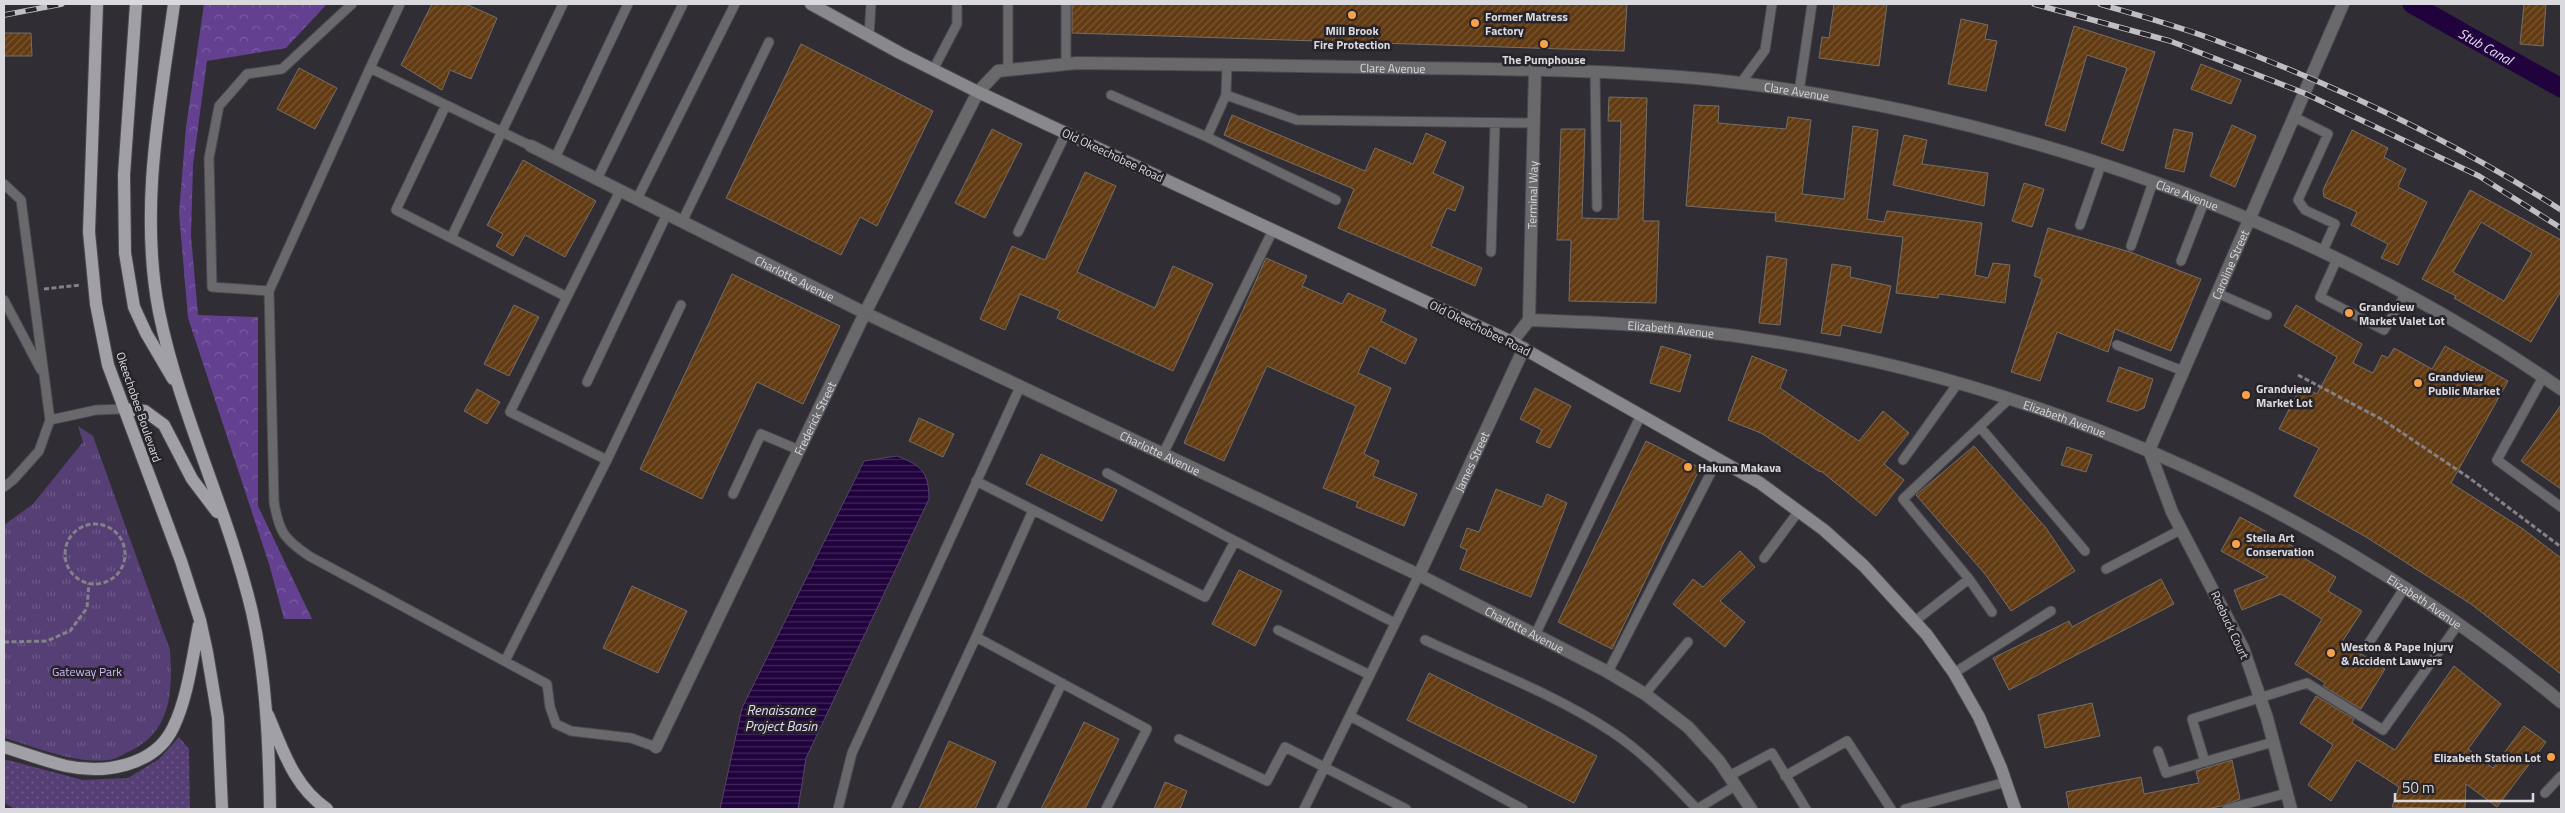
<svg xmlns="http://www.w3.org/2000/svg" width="2565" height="813" viewBox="0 0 2565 813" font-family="'Titillium Web',sans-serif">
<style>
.grass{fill:url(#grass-dots)}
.forest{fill:url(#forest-crowns)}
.park{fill:url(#park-tufts)}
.water{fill:url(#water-rules);stroke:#58426d}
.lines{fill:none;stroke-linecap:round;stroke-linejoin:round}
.canal{stroke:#20023d;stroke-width:19}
.building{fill:url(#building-hatch);stroke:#746e68;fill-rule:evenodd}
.lane-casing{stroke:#4b494f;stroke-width:11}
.street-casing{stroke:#4b494f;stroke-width:14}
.secondary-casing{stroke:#4b494f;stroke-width:14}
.primary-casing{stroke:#4b494f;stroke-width:14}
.path{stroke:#848287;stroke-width:3;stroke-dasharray:5 2.5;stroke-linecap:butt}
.lane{stroke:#69686b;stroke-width:9}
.street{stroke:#69686b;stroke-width:12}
.secondary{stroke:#89888d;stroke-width:12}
.primary{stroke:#a2a0a7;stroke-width:12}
.rail-casing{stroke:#bfbec2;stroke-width:5.5}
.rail{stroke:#26242a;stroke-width:4;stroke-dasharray:11;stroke-linecap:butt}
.poi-dot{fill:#f7a149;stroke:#26242a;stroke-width:2}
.labels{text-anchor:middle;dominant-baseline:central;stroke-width:5;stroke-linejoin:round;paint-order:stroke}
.poi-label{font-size:12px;font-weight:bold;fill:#dad9dd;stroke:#26242a;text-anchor:start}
.street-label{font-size:12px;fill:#dad9dd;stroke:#26242a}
.park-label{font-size:12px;fill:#cfb6f8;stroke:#26242a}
.water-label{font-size:14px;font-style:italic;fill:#e3dbf2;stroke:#26242a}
</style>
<defs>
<pattern id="grass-dots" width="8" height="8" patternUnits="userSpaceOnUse" patternTransform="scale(1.25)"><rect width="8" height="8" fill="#553f75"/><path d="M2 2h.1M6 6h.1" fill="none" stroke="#6d5a88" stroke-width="1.8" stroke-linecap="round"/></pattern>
<pattern id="forest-crowns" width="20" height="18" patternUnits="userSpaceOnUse" patternTransform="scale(1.25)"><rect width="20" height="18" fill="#634190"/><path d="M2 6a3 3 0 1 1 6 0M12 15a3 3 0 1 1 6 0" fill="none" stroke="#795c9f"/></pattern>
<pattern id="park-tufts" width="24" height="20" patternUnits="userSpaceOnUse" patternTransform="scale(1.25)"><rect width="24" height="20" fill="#553f75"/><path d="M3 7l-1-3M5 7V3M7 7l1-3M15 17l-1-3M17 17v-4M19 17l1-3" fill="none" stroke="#6d5a88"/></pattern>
<pattern id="water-rules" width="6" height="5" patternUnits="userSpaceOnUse" patternTransform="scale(1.25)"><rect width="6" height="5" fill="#20023d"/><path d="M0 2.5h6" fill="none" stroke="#402659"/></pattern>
<pattern id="building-hatch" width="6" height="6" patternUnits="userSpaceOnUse" patternTransform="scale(1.25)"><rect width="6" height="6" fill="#623b12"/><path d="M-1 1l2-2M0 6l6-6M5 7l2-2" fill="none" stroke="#785734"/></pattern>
</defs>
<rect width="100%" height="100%" fill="#302d34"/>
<path class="grass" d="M179,737L189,749L190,809H15L4,803V759L83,780L128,778L159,759Z"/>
<path class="forest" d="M204,4H327L286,48L207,61L193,165L191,236L198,315L258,317V506L312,619H284L269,564L188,318L179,213L186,127Z"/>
<path class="park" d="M78,426L93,436L170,650C173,693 171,734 126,753C121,756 114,760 108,760C74,764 36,747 4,738V525L33,504L83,442Z"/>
<path class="water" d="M897,456C921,465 929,472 929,499L806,758L798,809H720L742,708L864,461Z"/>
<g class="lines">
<path class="canal" id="s1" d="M2412,4L2561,88"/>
</g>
<path class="building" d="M432,4H466L497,18L471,79L450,70L442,90L401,65Z
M1072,4H1627L1624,51L1072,33Z
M1834,4H1887L1879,66L1819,58L1822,37L1829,38Z
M2524,4H2546L2543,46L2520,44Z
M1961,19L1988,25L1985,39L1997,41L1986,91L1948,84Z
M2074,26L2155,52L2123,151L2101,143L2127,68L2087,55L2065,131L2045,125Z
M4,33H31L32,56H4Z
M801,44L933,111L877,226L860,217L841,255L726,198Z
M2201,64L2241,80L2231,104L2191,89Z
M299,68L337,88L315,129L277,109Z
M1609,97L1647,98L1643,221H1659L1656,303L1569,301L1571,240H1557L1561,129H1585L1582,218L1618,219L1621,121H1608Z
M1694,105L1719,106L1718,123L1786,129L1788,117L1811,120L1802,194L1844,199L1853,126L1878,130L1867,219L1884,222L1887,211L1982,223L1975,275L1988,278L1993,263L2010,265L2005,303L1939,294L1938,298L1896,293L1903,237L1775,221L1776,213L1686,206Z
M1232,115L1365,171L1375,148L1413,164L1426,133L1446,142L1433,173L1464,187L1455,211L1447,208L1431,246L1482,268L1475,286L1338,228L1354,189L1224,135Z
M2232,125L2256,136L2235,187L2210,176Z
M992,129L1022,144L985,218L955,203Z
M2174,129L2193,133L2184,172L2165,168Z
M2352,130L2388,148L2384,157L2406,169L2398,187L2427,202L2398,265L2381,258L2388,244L2351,225L2357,212L2324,197L2323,190Z
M1904,135L1927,140L1922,164L1988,173L1984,206L1893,185Z
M523,160L596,201L565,257L525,235L513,256L496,246L503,234L487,225Z
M1085,172L1116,186L1077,272L1155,308L1173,266L1213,284L1173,371L1057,318L1060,311L1020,294L1005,330L980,319L1012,246L1045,260Z
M2024,183L2044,189L2032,227L2012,221Z
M2470,190L2561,240V291L2531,342L2454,298L2456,296L2422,279ZM2481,222L2532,253L2504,301L2453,272Z
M2048,228L2130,252L2201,279L2171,351L2115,329L2108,352L2057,332L2040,381L2011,372L2042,279L2034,276Z
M1767,256L1787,259L1780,325L1759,323Z
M1266,258L1307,276L1302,286L1342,304L1348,293L1386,310L1381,321L1417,339L1405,364L1370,346L1358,373L1391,388L1364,454L1379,461L1373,476L1417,494L1404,526L1356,507L1358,502L1323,488L1356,406L1267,366L1224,461L1184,443Z
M1832,264L1851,267L1850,277L1891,286L1881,333L1842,325L1840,336L1821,333Z
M732,274L840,326L803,404L757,382L702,499L640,469Z
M514,305L539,317L509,376L484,364Z
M2296,305L2362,344L2353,363L2373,373L2382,355L2388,358L2394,348L2432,369L2445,346L2508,381L2451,483L2523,529L2561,558V674L2471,604L2366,537L2294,496L2319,448L2279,429L2301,386L2317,394L2337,357L2284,326Z
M1661,346L1691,355L1680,392L1650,383Z
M1752,356L1787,370L1780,388L1859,441L1883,411L1909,433L1884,464L1904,480L1876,516L1821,471L1820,472L1761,433L1728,420Z
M2119,367L2153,379L2144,408L2137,411L2107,401Z
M1535,388L1571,406L1550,448L1536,442L1542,430L1520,419Z
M477,389L500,402L487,424L464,411Z
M2561,405V489L2521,461Z
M919,418L954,434L943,457L909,441Z
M1646,441L1700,468L1612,649L1558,622Z
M1974,446L2046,528L2075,571L2011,611L1985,574L1916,495Z
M2067,447L2092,455L2086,472L2061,465Z
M1041,454L1117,490L1102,521L1026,484Z
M1496,489L1542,507L1547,494L1567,503L1531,597L1460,569L1467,550L1460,547L1467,528L1479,532Z
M2240,517L2305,553L2302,557L2336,577L2328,591L2362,611L2342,642L2385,669L2361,709L2323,686L2325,683L2295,664L2322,619L2281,594L2242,610L2234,590L2268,577L2221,551Z
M1740,551L1755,567L1720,601L1745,622L1725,647L1673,604L1693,579L1703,587Z
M1239,570L1282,591L1255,646L1212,624Z
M2161,579L2174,604L2009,690L1993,658L2069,621L2072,627Z
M632,586L687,611L658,673L603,648Z
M2454,666L2501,704L2468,749L2493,768L2524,726L2546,742L2497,807L2466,784L2465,809L2392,807L2399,787L2357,760L2331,801L2308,785L2333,745L2300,723L2316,696L2354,719L2352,723L2395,750Z
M1429,673L1597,756L1574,803L1407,720Z
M2092,703L2100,736L2045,748L2038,715Z
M1084,722L1119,739L1085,809H1041Z
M949,741L996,762L975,809H919Z
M2232,760L2240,799L2221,806L2207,809H2069L2066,792L2141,777L2144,794L2199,783L2196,771Z
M1165,782L1187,791L1180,809H1154Z"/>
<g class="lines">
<defs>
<path id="lane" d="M352,4L282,69L247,74L219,106L209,158L212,287L269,291L274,502C279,532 284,539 309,556L547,684L550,707L556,724L571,731L631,738L656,747
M400,4L370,68L446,105
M1066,4V64
M869,36L871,4
M1227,65L1226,95L1297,120L1534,123
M933,70L957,24V4
M1008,70V4
M1595,71L1597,207
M1740,84L1765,50L1772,4
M1799,92L1812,4
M1111,95L1207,137L1226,95
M2294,117L2328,134L2298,200L2305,210L2335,224L2322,253
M1207,137L1336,200
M531,146L446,105L396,210L567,297L620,191
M555,158L628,4
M597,179L683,4
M4,184L21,200L50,420L39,451L13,480L4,487
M637,199L735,4
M682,222L769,42
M2080,225L2101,165
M1018,232L1066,133
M451,238L563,4
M2131,246L2153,182
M1491,252L1495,124
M2337,259L2320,297L2384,330L2405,295
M2181,261L2204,202
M269,291L370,68
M2217,293L2267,315
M567,297L510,412L607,460L681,305
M4,300L41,370
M2117,345L2183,371
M2543,377L2497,460L2561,507
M587,382L667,214
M50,420L96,410L124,409
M1980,427L2085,551
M1163,454L1273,230
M1903,460L1958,383
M976,481L1205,597L1235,541L1107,473
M733,494L761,434L799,450
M1033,510L976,637L1147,729L1106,809
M1235,541L1395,623
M1764,558L1798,512
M2106,569L2182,529
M1969,579L1903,499L2009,399
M1915,621L1969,579L1992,612
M1278,630L1370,675
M1535,635L1641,415
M1425,640C1487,669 1555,694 1612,732C1644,753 1670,781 1697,809L1735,786
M2367,646L2405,587
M505,661L607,460
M1608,672L1718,459
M1954,673L2051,611
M1645,694L1688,642
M1350,716L1523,809
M1179,739L1267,781L1285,747L1406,809
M2158,751L2166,773L2273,742
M2205,762L2192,719L2307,683L2383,730L2459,623
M1729,776L1772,753L1806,809
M1785,776L1847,741L1891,809
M2545,793L2561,776
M838,809L852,753L1020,387
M896,809L976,637
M1001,809L1062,683
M1304,809L1419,575
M1905,809L2006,782
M2227,809L2287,793"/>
<g id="street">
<path id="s2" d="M531,146L865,313L1419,575L1606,671L1645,694L1688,727L1719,761L1751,809"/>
<path id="s3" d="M1529,320L1535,69"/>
<path id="s4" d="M1512,342L1529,320C1585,322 1641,324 1697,331C2016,367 2315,500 2561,702"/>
<path id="s5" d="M1419,575L1524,348"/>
<path id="s6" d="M656,747L865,313L978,92L998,71L1077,63C1189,64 1300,66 1412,68C1513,69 1614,70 1715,80C2009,112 2318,220 2561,389"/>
<path id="s7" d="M2291,809L2267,718L2243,648L2172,512L2149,450L2343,4"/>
</g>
<path id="secondary" d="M811,4L900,53L978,92L1512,342L1760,483L1824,530L1864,566L1927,635L1954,673L1979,717L2001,768L2015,809"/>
<path id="primary" d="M97,4L89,232L96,304L108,365L181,561L200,620L207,652L218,718L222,809
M136,4L124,175L125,253L134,307L146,333L173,379
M174,4C160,105 139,209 159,312C180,415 228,510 252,612C266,675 269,744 270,809
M124,409L145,411L164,425L192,479L217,512
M268,715C283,750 294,787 327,809
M4,747C24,753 45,761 66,766C103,774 154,767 173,728C188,697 192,659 199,625"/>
</defs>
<use href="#lane" class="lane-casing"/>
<use href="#street" class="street-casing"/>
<use href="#secondary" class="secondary-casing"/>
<use href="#primary" class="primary-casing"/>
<path class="path" d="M44,289L80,285
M2298,375L2383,420L2468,477L2561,547
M65 554a30 30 0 1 1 60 0a30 30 0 1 1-60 0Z
M4,642L47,641L70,631L87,608L89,583"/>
<use href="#lane" class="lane"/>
<use href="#street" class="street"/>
<use href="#secondary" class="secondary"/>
<use href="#primary" class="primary"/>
<defs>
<path id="rail" d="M2034,4L2170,41L2304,93L2479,176L2561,228
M2100,4C2137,15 2175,25 2212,39C2333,84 2452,140 2561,210
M4,15L62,4"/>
</defs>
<use href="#rail" class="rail-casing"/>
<use href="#rail" class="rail"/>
</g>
<g class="poi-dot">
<circle cx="1352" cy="15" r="5"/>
<circle cx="1475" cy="23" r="5"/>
<circle cx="1544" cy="44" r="5"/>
<circle cx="2349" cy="313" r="5"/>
<circle cx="2418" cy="383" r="5"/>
<circle cx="2246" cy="395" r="5"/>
<circle cx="1688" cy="467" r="5"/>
<circle cx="2236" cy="544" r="5"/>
<circle cx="2331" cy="653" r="5"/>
<circle cx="2551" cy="757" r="5"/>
</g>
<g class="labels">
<g class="poi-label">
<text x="1485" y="16">Former Matress<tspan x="1485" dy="14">Factory</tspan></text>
<text x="1352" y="30" text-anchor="middle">Mill Brook<tspan x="1352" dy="14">Fire Protection</tspan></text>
<text x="1544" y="59" text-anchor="middle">The Pumphouse</text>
<text x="2359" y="306">Grandview<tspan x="2359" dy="14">Market Valet Lot</tspan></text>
<text x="2428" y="376">Grandview<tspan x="2428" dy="14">Public Market</tspan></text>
<text x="2256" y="388">Grandview<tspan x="2256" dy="14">Market Lot</tspan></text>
<text x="1698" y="467">Hakuna Makava</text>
<text x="2246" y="537">Stella Art<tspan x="2246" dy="14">Conservation</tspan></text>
<text x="2341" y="646">Weston &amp; Pape Injury<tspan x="2341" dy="14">&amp; Accident Lawyers</tspan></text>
<text x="2541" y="757" text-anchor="end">Elizabeth Station Lot</text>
</g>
<g class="street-label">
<text stroke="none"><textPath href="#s6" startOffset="1154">Clare Avenue</textPath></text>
<text stroke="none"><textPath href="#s6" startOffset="1559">Clare Avenue</textPath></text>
<text transform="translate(1113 155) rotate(25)">Old Okeechobee Road</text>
<text stroke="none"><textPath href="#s3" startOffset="125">Terminal Way</textPath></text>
<text stroke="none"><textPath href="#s6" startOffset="1964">Clare Avenue</textPath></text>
<text stroke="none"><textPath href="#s7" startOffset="590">Caroline Street</textPath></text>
<text stroke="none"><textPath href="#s2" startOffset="295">Charlotte Avenue</textPath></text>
<text transform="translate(1480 328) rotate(26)">Old Okeechobee Road</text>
<text stroke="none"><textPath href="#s4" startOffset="170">Elizabeth Avenue</textPath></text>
<text transform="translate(139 407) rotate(71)">Okeechobee Boulevard</text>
<text stroke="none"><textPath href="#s6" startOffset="365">Frederick Street</textPath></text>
<text stroke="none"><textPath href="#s4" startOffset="575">Elizabeth Avenue</textPath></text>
<text stroke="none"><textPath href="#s2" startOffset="700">Charlotte Avenue</textPath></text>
<text stroke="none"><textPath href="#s5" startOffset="125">James Street</textPath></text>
<text stroke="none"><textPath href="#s4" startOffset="980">Elizabeth Avenue</textPath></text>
<text transform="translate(2230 625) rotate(65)">Roebuck Court</text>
<text stroke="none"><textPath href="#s2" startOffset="1105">Charlotte Avenue</textPath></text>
</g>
<g class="park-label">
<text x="87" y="671">Gateway Park</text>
</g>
<g class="water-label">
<text stroke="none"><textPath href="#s1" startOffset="85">Stub Canal</textPath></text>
<text x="781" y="709">Renaissance<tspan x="781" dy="16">Project Basin</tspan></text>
</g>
</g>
<rect width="2565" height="813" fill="none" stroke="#dad9dd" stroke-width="10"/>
<path d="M2395 793v8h138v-8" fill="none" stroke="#dad9dd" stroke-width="2.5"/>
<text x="2402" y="793" font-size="15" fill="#dad9dd" stroke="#26242a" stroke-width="4" paint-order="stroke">50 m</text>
</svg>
